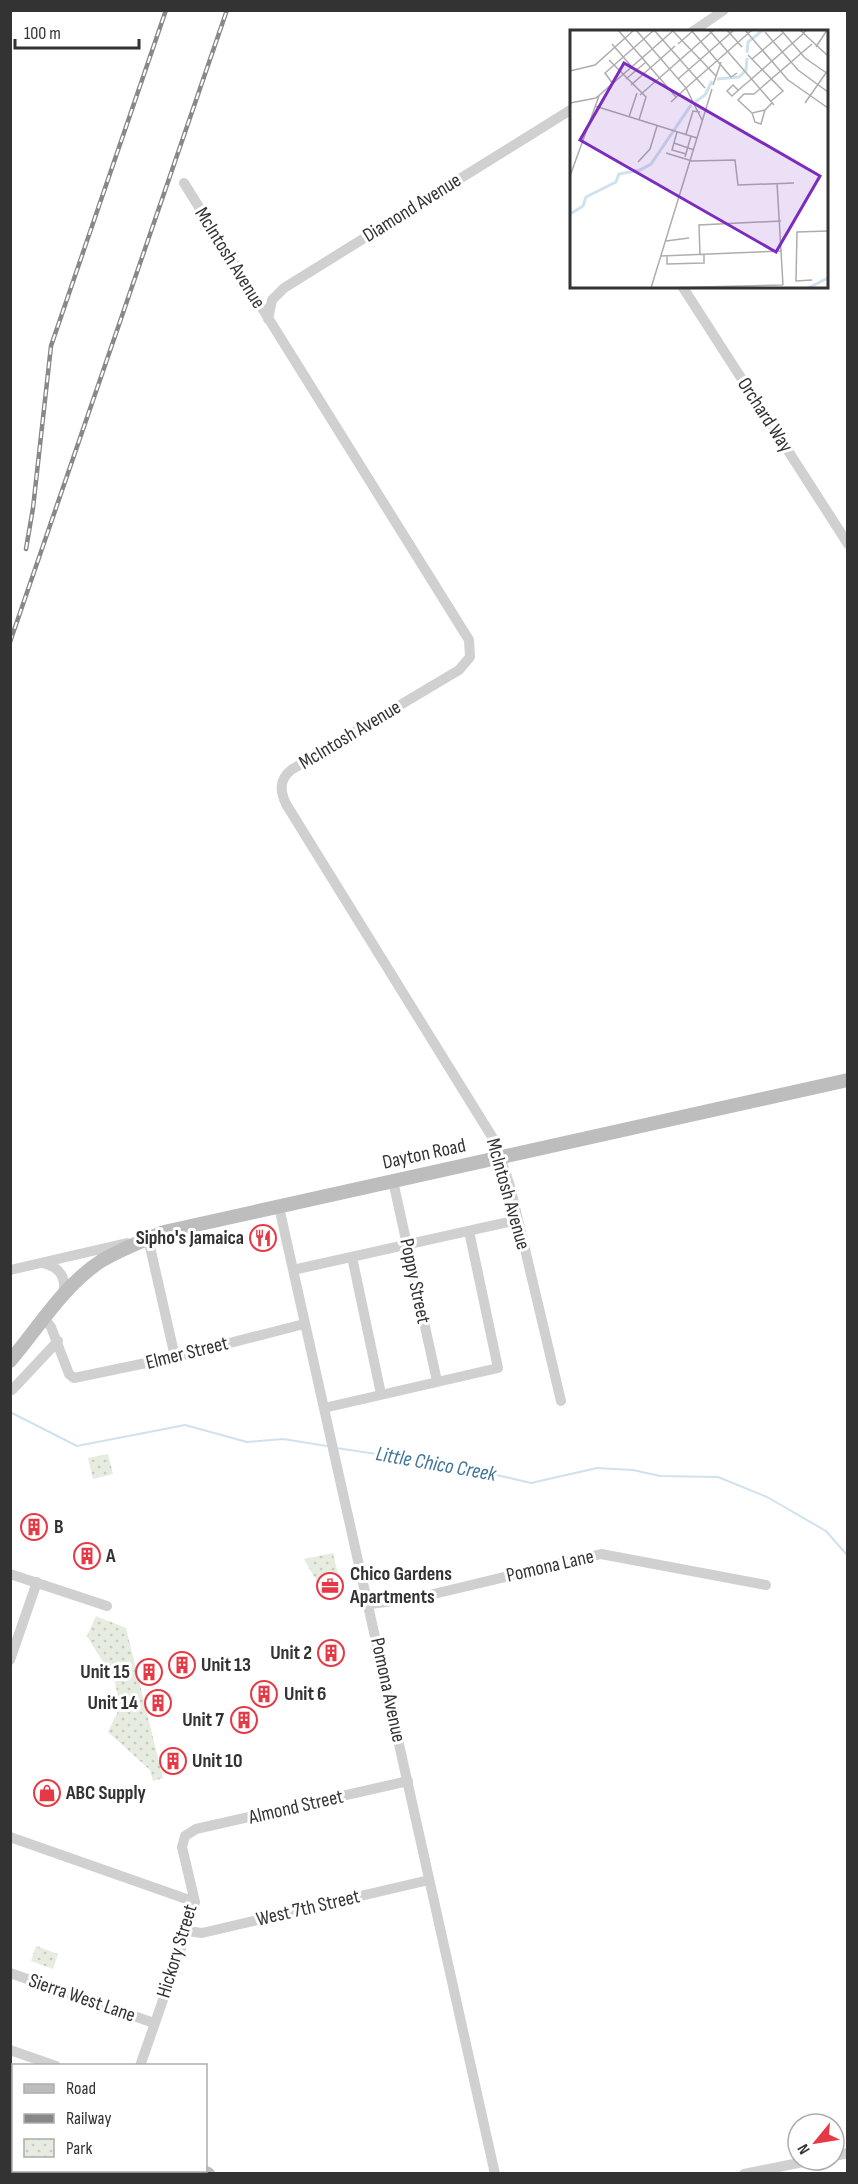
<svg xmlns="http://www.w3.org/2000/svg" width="858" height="2184" viewBox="0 0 858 2184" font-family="'Sofia Sans Condensed',sans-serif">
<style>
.park{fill:url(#park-dots)}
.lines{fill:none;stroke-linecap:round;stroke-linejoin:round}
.stream{stroke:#cfe2ee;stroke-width:2}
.street{stroke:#d0d0d0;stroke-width:10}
.secondary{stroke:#bdbdbd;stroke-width:14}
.rail-casing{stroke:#888;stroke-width:4.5}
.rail{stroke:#fff;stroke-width:2;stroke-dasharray:7;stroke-linecap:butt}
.labels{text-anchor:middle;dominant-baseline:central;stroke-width:6;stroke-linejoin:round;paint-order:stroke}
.street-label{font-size:20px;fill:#333;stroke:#fff}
.poi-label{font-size:20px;font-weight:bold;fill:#333;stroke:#fff;text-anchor:start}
.water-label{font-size:21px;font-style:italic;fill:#3f7597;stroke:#fff}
.inset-river{fill:none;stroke:#cfe2ee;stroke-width:3}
.inset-road{fill:none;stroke:#adadad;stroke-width:1.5}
.view{fill:#7b2cbf;fill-opacity:0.15;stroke:#7b2cbf;stroke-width:3}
.inset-edge{fill:none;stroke:#333;stroke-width:3}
</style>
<defs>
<pattern id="park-dots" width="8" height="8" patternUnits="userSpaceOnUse" patternTransform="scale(1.5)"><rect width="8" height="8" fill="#e6ecdf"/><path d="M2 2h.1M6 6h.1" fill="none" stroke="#c6cbc0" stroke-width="1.8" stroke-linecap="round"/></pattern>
</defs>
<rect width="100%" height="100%" fill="#fff"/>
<path class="park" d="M108,1454L113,1474L93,1479L88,1458Z
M333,1553L338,1574L316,1580L304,1559Z
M96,1616L126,1628L163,1778L153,1781L150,1770L108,1732L120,1707L115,1682L87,1636Z
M36,1946L58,1954L53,1969L31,1961Z"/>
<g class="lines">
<path class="stream" d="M10,1412L77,1446L185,1425L247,1442L283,1439L327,1446
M336,1448L458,1466L531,1483L597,1468L633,1470L660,1476L718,1477L767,1497L826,1531L848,1556"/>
<path class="street" d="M692,32L724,10
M184,183L469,640L470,657L459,670L291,770C279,780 280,791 286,804L494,1140L510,1186L561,1401
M682,286L848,544
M268,319L272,300L284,288L572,109
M393,1181L437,1381
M279,1207L495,2174
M142,1240L148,1238L175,1357
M352,1257L381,1394
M43,1263C61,1267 68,1280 62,1297
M10,1270L127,1243
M293,1270L517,1220
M45,1319L51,1327L69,1374L74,1378L175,1357L304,1324
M12,1390L58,1341
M324,1408L498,1368L469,1231
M10,1574L107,1606
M370,1604L417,1598L601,1554L766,1585
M10,1660L37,1582
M10,1837L195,1902
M187,1931L202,1933L429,1880
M10,1973L154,2023
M10,2050L56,2066
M140,2066L187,1931L195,1902L182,1847L185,1836L196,1829L408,1781
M834,2156L848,2153
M103,2174L104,2170
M744,2174L813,2160"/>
<path class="secondary" d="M10,1361C38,1328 64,1285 101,1261C121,1249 142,1241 164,1232L848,1080
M10,2105L14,2106
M200,2170L208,2174"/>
<defs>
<path id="rail" d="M26,549L33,508L51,346L166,10
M10,642L227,10"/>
</defs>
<use href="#rail" class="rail-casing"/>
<use href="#rail" class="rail"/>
</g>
<defs>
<symbol id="restaurant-ring" viewBox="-11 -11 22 22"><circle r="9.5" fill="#fff" stroke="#e63946" stroke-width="1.5"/><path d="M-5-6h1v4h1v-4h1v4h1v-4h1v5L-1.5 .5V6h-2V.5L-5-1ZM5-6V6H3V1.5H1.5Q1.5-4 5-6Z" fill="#e63946"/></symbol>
<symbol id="building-ring" viewBox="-11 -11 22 22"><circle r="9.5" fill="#fff" stroke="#e63946" stroke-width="1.5"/><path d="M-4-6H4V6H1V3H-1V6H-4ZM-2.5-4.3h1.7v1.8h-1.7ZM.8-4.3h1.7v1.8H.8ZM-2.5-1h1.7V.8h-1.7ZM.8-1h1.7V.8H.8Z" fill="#e63946"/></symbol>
<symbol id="office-ring" viewBox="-11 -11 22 22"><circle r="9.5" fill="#fff" stroke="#e63946" stroke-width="1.5"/><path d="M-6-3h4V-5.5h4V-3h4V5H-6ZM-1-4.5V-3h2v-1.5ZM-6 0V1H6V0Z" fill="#e63946"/></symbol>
<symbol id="shop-ring" viewBox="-11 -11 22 22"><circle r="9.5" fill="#fff" stroke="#e63946" stroke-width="1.5"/><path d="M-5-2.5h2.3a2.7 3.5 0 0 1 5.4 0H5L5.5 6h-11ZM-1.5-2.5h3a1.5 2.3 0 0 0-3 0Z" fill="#e63946"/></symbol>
</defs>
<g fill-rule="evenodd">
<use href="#restaurant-ring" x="248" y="1223" width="30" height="30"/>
<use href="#building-ring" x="19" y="1512" width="30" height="30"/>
<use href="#building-ring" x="72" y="1541" width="30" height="30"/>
<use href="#office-ring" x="315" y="1571" width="30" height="30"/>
<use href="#building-ring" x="316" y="1638" width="30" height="30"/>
<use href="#building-ring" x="167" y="1650" width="30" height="30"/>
<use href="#building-ring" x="134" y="1657" width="30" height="30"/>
<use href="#building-ring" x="249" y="1679" width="30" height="30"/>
<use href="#building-ring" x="143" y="1688" width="30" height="30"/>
<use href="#building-ring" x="229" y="1705" width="30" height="30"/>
<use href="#building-ring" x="158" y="1746" width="30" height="30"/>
<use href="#shop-ring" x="32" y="1778" width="30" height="30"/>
</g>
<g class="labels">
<g class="street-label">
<text transform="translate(412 208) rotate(-32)">Diamond Avenue</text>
<text transform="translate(230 258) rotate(58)">McIntosh Avenue</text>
<text transform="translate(765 415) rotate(57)">Orchard Way</text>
<text transform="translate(350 735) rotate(-31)">McIntosh Avenue</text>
<text transform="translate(424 1154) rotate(-12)">Dayton Road</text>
<text transform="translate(508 1194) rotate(74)">McIntosh Avenue</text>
<text transform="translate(415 1281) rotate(78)">Poppy Street</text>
<text transform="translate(187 1353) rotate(-14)">Elmer Street</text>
<text transform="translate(550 1566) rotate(-13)">Pomona Lane</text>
<text transform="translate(388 1690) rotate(78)">Pomona Avenue</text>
<text transform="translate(296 1807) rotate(-13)">Almond Street</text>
<text transform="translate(308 1908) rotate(-13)">West 7th Street</text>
<text transform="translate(177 1951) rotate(-73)">Hickory Street</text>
<text transform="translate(82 1998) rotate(19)">Sierra West Lane</text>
</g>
<g class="poi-label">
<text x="244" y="1238" text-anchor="end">Sipho's Jamaica</text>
<text x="54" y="1527">B</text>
<text x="106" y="1556">A</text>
<text x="350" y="1574">Chico Gardens<tspan x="350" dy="23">Apartments</tspan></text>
<text x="312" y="1653" text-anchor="end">Unit 2</text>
<text x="201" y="1665">Unit 13</text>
<text x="130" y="1672" text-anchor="end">Unit 15</text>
<text x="284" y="1694">Unit 6</text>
<text x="138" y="1703" text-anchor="end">Unit 14</text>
<text x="224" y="1720" text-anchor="end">Unit 7</text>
<text x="192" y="1761">Unit 10</text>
<text x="66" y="1793">ABC Supply</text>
</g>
<g class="water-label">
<text transform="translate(436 1464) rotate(10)">Little Chico Creek</text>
</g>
</g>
<g transform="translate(570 30)">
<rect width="258" height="258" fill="#fff"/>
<path class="inset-river" d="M177,23L178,12L193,0M147,49L169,47L176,40L177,28M125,72L135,65L142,51M0,184L13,176L16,167L46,152L49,144L70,140L81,134L121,75M238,258L258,248"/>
<path class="inset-road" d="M48,0L106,67M66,0L116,58L182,0M84,0L135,58M102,0L146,46M121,0L161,47L167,43M139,0L204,75M157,0L172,17M175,0L218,50L258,78M211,0L235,28L258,44M230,0L258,26M195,2L228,40L258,62M42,14L62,37M108,14L124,0M246,17L257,0M178,25L213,61L201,71M182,29L213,3M39,30L76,67L69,90M0,41L25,35L64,0M56,49L76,32M108,49L164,0M43,54L35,43L84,0M61,55L105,16M143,55L151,32M168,60L163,55L157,61L162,66L173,56L178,52L202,31L233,4L236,0M184,64L242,14M70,65L144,0M101,72L116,58L132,90M0,73L26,68L104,0M235,73L258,40M25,76L127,108M195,80L182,83L185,92L191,94L195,80L202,73M182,83L168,70L174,64H184M59,87L67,63M107,102L102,120L116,124M116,104L123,81L130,82M104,113L124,120M96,123L122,131L165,130L168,155L224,153M115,127L121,106M68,132L80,119L87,96M0,146L29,66M207,153L213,255M96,211L119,208M130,225L129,195L211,191M91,226L212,221M97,226V234L134,233V225M242,250L226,251L227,202L258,201M81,258L142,59M90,258L213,255"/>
<path class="view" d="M54,33L250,146L206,222L10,110Z"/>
<rect width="258" height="258" class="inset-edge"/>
</g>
<rect width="858" height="2184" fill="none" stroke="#333333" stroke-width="24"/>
<rect x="12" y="2064" width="195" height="108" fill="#ffffff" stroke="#adadad" stroke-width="1.5"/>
<rect x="24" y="2084" width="30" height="9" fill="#bdbdbd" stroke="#adadad" stroke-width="1.5"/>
<text x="66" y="2094" font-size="18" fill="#333333">Road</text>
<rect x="24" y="2114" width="30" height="9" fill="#888888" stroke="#adadad" stroke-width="1.5"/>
<text x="66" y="2124" font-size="18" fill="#333333">Railway</text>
<rect x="24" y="2139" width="30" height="18" fill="url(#park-dots)" stroke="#adadad" stroke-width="1.5"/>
<text x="66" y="2154" font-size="18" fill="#333333">Park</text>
<g transform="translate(816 2142) rotate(240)"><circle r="28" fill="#ffffff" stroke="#adadad" stroke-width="1.5"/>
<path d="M0-4.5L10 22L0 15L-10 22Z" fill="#e63946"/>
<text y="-9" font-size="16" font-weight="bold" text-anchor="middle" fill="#333333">N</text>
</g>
<path d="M15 39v9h124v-9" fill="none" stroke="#333333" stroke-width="3"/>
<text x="24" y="39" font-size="18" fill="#333333" stroke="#ffffff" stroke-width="4.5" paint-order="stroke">100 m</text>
</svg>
